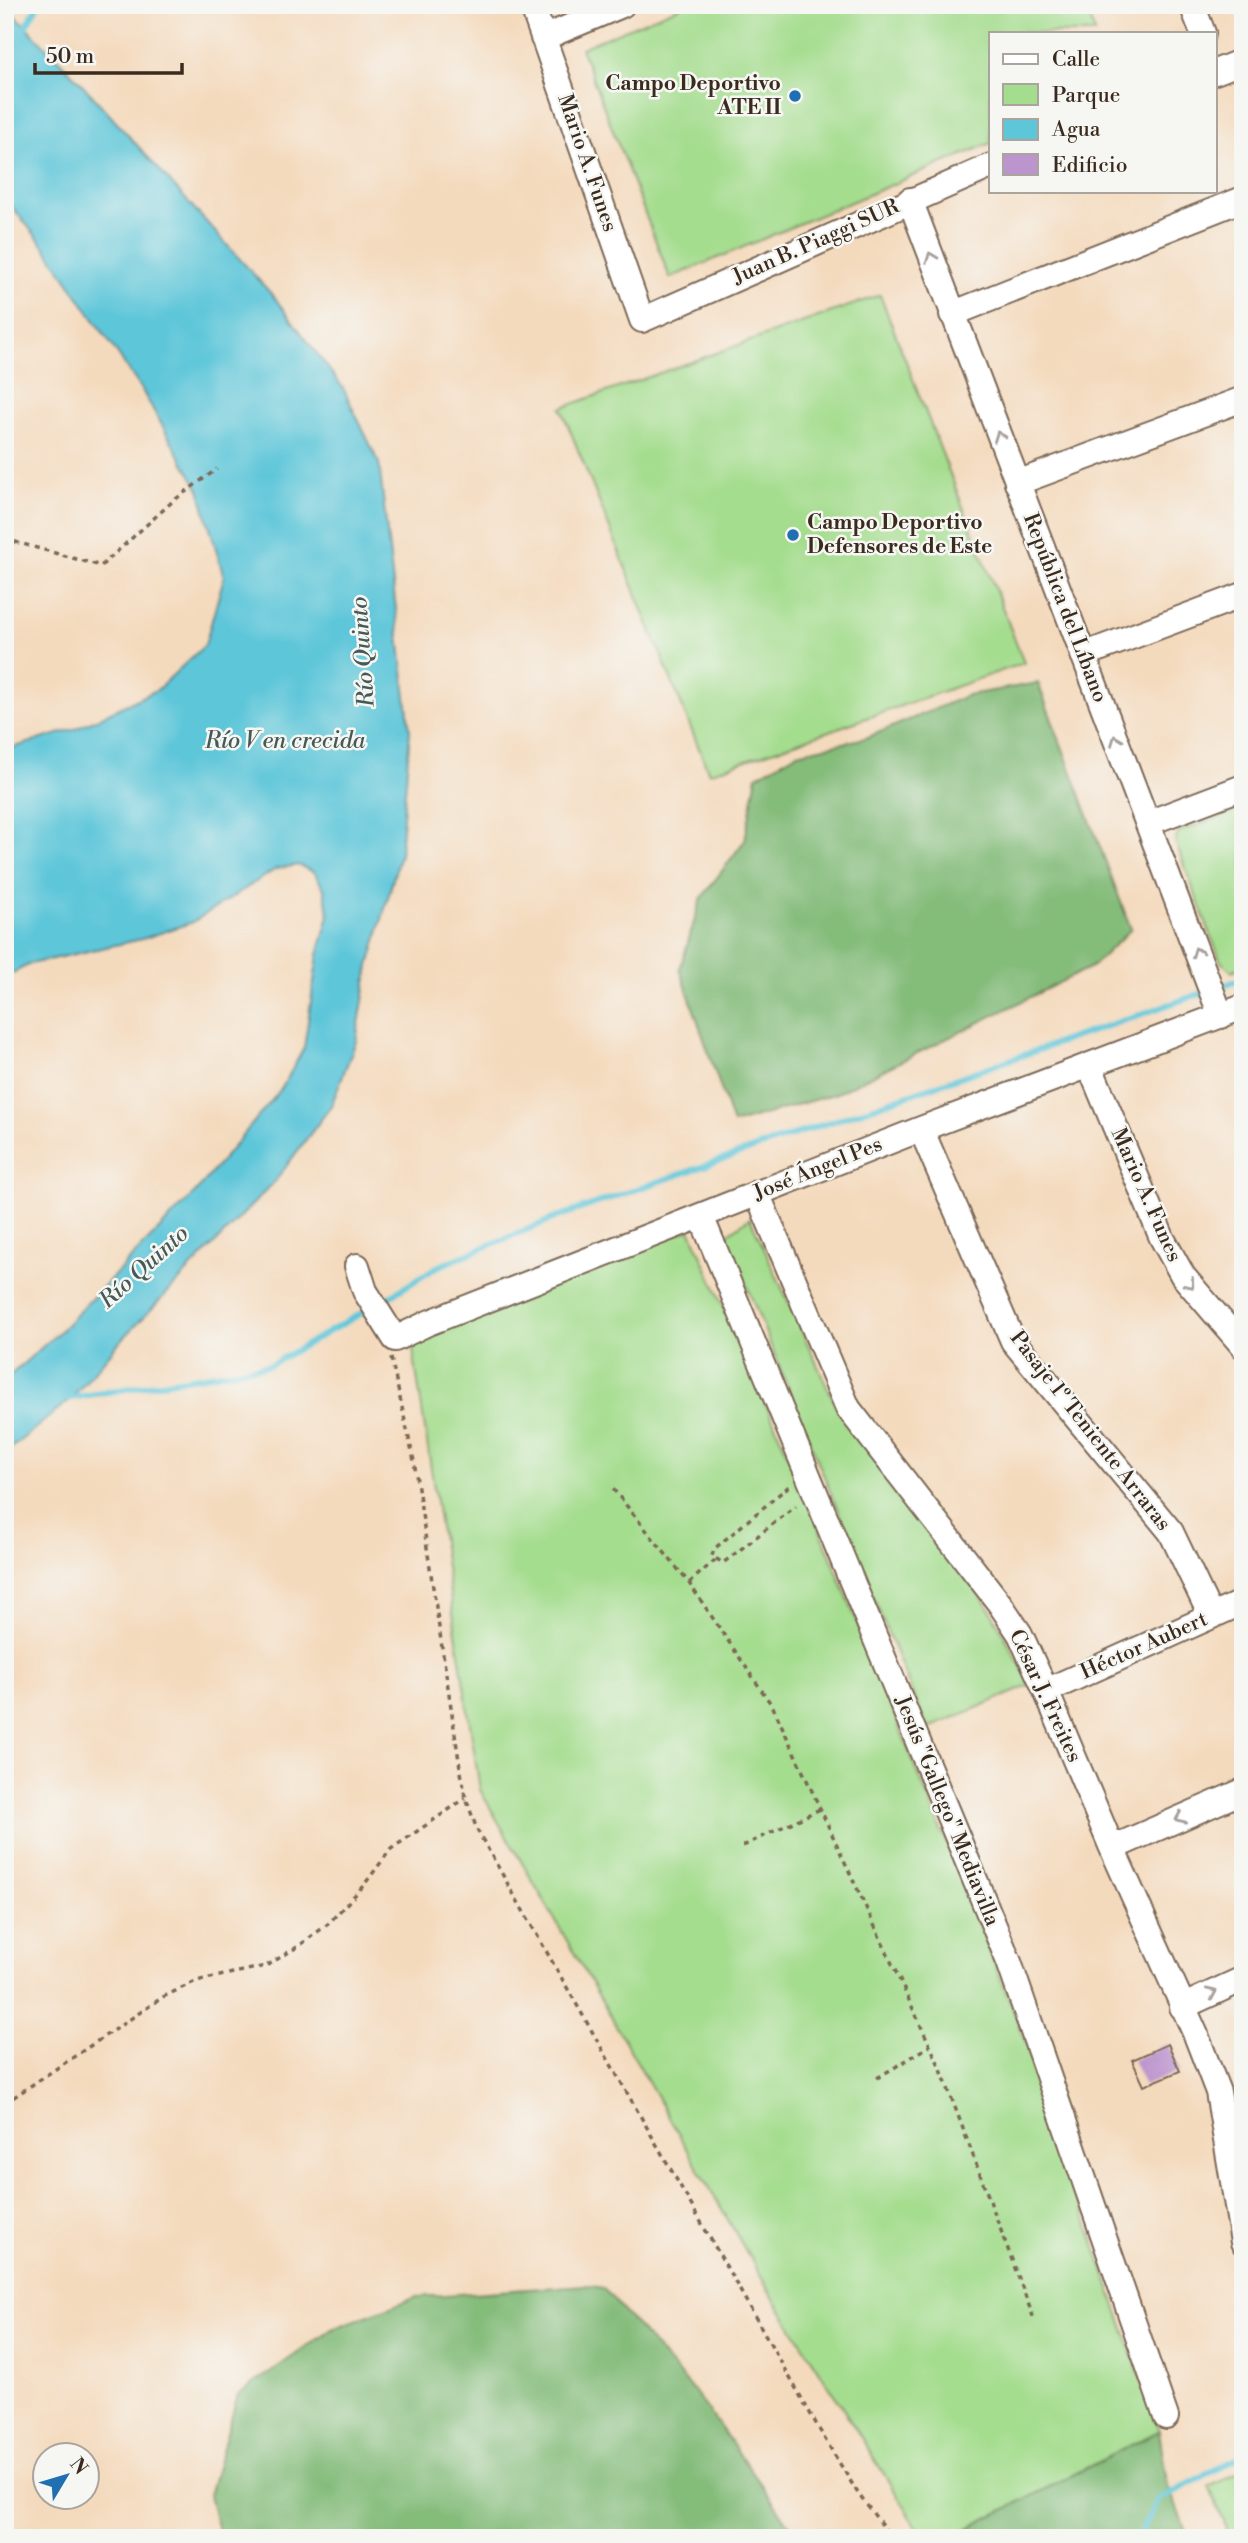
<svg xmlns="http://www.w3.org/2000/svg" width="1248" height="2543" viewBox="0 0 1248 2543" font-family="'Libre Bodoni',serif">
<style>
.green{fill:#a5dd8f;stroke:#708456;stroke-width:2}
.forest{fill:#84bc7a;stroke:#60734c;stroke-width:2}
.water{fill:#5dc6d9;stroke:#4c787c;stroke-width:2}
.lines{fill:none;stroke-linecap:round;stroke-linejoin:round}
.stream{stroke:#5dc6d9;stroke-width:6}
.building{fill:#bc94ce}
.minor-casing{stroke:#7c6856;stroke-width:28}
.path{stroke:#7c6856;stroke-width:3.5;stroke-dasharray:5 5;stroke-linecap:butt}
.minor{stroke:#fff;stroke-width:24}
.oneway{stroke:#a79f9a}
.poi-dot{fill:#1f6fb2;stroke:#f6f6f2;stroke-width:2.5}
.labels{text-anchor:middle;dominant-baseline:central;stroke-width:5;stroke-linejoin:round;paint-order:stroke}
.poi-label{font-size:21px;font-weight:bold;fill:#3b2a1e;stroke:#f6f6f2;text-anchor:end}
.street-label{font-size:21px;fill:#3b2a1e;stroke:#f6f6f2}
.water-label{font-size:23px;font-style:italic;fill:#455956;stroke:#f6f6f2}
</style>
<rect width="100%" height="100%" fill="#f6f6f2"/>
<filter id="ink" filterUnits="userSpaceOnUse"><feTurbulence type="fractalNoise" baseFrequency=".0143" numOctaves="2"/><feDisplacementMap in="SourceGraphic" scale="14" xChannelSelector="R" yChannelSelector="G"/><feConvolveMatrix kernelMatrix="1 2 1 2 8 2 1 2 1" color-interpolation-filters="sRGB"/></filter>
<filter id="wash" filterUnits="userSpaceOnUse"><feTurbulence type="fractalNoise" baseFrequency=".00686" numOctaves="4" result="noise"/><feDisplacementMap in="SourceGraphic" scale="28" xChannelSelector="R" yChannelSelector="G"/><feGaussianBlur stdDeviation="1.57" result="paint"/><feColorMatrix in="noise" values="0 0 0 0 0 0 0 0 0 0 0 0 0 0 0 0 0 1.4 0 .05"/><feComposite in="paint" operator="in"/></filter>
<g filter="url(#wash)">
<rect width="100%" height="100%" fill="#f4dabd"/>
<path class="green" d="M684,5H1086L1095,33H991V143L670,278L581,48Z
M880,295L1024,663L709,773L561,408Z
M1243,808V966L1232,971L1221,962L1175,841L1179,832Z
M750,1218L837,1408L990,1609L1031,1685L927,1729L726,1235Z
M690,1229L814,1515L1019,2024L1159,2431L949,2538H924L768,2289L480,1790L411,1337Z
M1243,2470V2538H1231L1209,2487Z"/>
<path class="forest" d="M1038,683L1131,929L1093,966L837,1093L733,1124L680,969L701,899L745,840L757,776L797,753L866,738L968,695Z
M585,2285L603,2288L695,2392L799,2538H220L209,2495L238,2395L332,2329L417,2297Z
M1159,2431L1167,2483L1185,2528L1183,2538H949Z"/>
<path class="water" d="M5,5L80,82L274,297L343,388L379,463L410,731L400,854L369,966L356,1041L331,1106L275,1181L115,1347L72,1398L5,1453V1380L58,1333L195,1193L282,1088L304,1048L318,955L329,915L324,889L314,872L298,865L276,869L193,922L142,939L30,964L5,977V750L75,729L157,690L205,645L224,577L199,489L140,387L44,246L5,198Z"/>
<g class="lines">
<path class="stream" d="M23,31L38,5
M1215,989L1243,978
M378,1304L437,1267L560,1216L1205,992
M65,1399L270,1365L369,1309
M1138,2538L1158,2500L1243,2455"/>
</g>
<g id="blocks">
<path class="building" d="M1168,2044L1180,2071L1144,2086L1132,2060Z"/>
</g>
</g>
<g filter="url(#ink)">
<use href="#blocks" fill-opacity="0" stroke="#7c6856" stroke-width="2"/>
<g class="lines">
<defs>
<path id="minor" d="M532,5L642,320L991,166
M1192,5L1203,33
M543,38L622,5
M1215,72L1243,61
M910,200L1221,1016
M952,314L1243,199
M1017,483L1243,399
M1083,655L1243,595
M1148,823L1243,787
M1090,1067L1162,1238L1183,1276L1243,1346
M921,1129L1013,1341L1171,1532L1211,1616
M757,1193L848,1408L1000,1604L1020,1634L1046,1691L1112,1848L1196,2035L1218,2092L1243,2242
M701,1216L1009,1962L1166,2417
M357,1266L365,1291L395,1339L428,1323L921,1129L1243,1007
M1046,1691L1243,1602
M1112,1848L1243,1791
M1182,2007L1243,1979"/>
</defs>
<use href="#minor" class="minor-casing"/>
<path class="path" d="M5,539L101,566L173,501L217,469
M391,1358L414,1461L460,1767L466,1798L477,1830L826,2441L859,2495L892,2538
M789,1486L714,1549L712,1556L723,1563L796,1506
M613,1489L689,1583L773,1707L940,2067L1034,2319
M689,1583L715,1560
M743,1846L820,1809
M877,2078L930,2046
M5,2103L163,1997L196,1981L266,1966L299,1946L328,1924L364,1885L391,1849L466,1798"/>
<use href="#minor" class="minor"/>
</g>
<defs><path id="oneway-chevron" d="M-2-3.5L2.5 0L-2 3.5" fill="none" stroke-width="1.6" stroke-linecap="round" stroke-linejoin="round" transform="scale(1.75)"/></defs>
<g class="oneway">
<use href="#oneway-chevron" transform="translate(931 257) rotate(-111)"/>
<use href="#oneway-chevron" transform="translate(999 436) rotate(-111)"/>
<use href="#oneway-chevron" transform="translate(1116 740) rotate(-111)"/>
<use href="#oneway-chevron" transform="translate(1197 952) rotate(-111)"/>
<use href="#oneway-chevron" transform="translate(1190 1284) rotate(50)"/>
<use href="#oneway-chevron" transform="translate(1180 1818) rotate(156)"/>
<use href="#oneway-chevron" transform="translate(1212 1993) rotate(-24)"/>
</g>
</g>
<g class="poi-dot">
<circle cx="795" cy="96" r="7"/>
<circle cx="793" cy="535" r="7"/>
</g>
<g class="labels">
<g class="poi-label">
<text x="781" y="84">Campo Deportivo<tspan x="781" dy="24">ATE II</tspan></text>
<text x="807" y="523" text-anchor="start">Campo Deportivo<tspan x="807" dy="24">Defensores de Este</tspan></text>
</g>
<g class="street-label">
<text transform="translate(587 163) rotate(71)">Mario A. Funes</text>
<text transform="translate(816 242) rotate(-24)">Juan B. Piaggi SUR</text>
<text transform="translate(1065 608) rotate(69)">República del Líbano</text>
<text transform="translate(818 1169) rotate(-22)">José Ángel Pes</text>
<text transform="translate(1146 1195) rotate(66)">Mario A. Funes</text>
<text transform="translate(1090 1431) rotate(52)">Pasaje 1º Teniente Arraras</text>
<text transform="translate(1144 1646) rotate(-24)">Héctor Aubert</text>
<text transform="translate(1045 1696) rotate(65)">César J. Freites</text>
<text transform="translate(947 1811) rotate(68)">Jesús "Gallego" Mediavilla</text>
</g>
<g class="water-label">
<text transform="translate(363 652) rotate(-94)">Río Quinto</text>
<text x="285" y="741">Río V en crecida</text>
<text transform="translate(144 1267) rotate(-42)">Río Quinto</text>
</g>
</g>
<rect width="1248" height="2543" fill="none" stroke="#f6f6f2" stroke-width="28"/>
<rect x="989" y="32" width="228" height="161" fill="#f6f6f2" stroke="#aba49d" stroke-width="2"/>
<rect x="1003" y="54" width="35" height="10" fill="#ffffff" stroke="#aba49d" stroke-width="2"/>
<text x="1052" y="66" font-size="21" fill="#3b2a1e">Calle</text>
<rect x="1003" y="84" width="35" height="21" fill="#a5dd8f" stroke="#aba49d" stroke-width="2"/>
<text x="1052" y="102" font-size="21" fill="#3b2a1e">Parque</text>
<rect x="1003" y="119" width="35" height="21" fill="#5dc6d9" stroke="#aba49d" stroke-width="2"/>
<text x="1052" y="136" font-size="21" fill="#3b2a1e">Agua</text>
<rect x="1003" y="154" width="35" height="21" fill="#bc94ce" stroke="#aba49d" stroke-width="2"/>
<text x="1052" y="172" font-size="21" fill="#3b2a1e">Edificio</text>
<g transform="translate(66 2476) rotate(52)"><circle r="33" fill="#f6f6f2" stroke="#aba49d" stroke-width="2"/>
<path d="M0-5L12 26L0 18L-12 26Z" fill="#1f6fb2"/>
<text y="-10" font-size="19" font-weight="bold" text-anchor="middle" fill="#3b2a1e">N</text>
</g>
<path d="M35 63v10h147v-10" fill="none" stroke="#3b2a1e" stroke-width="3.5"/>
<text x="46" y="63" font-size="21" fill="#3b2a1e" stroke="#f6f6f2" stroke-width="5" paint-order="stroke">50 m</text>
</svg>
